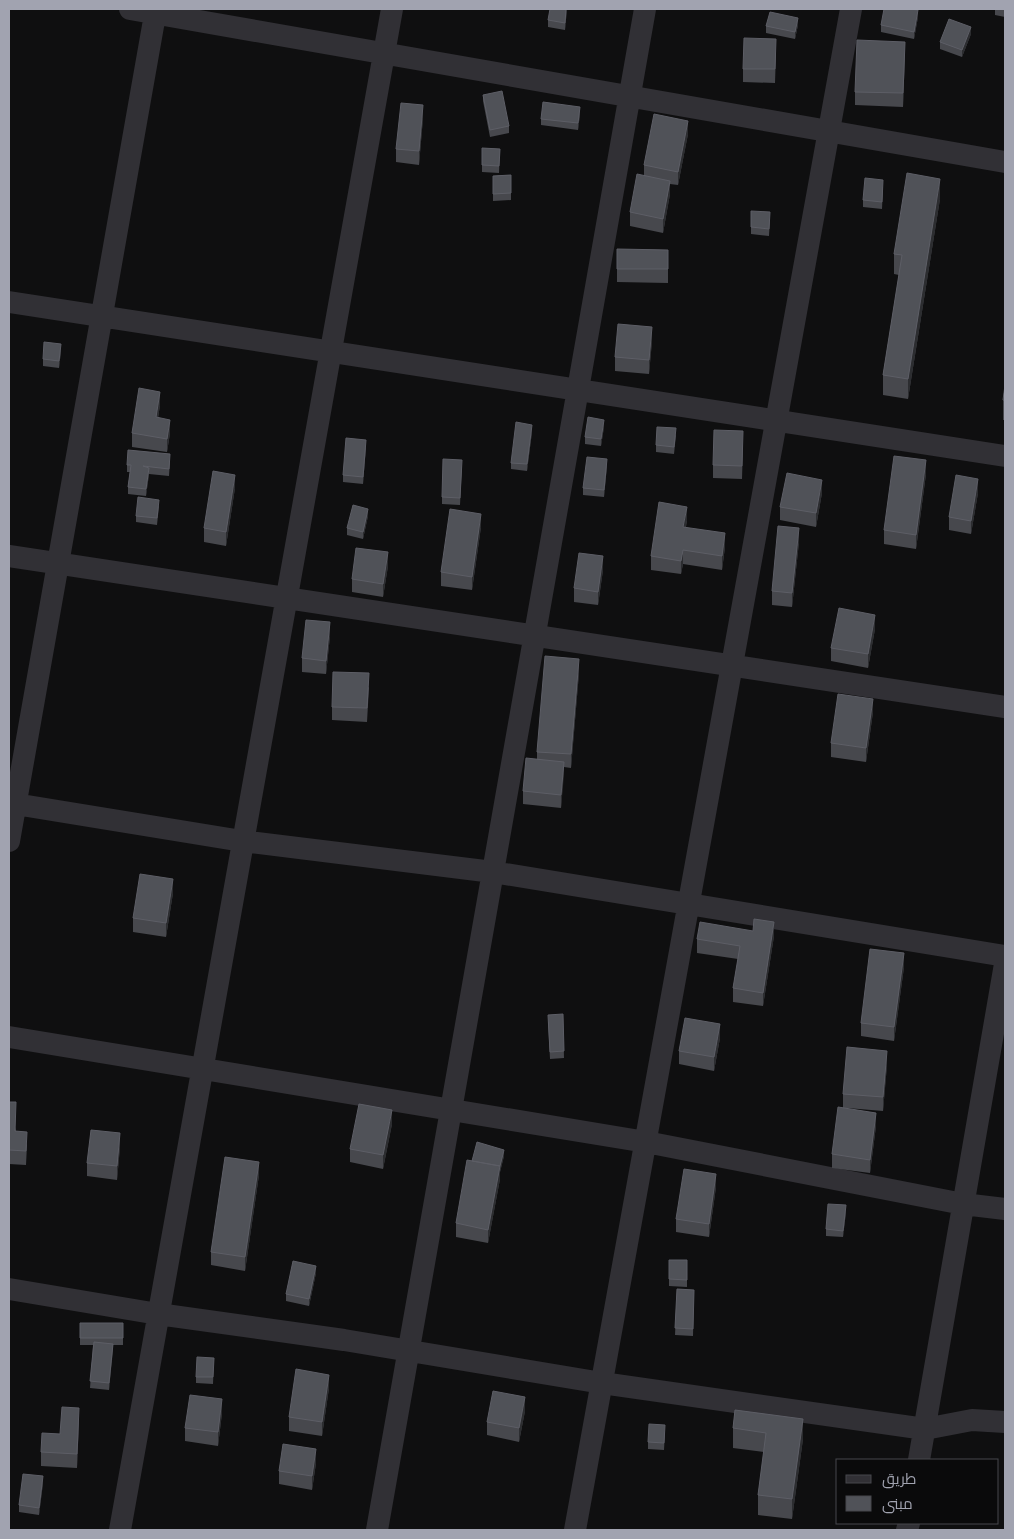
<svg xmlns="http://www.w3.org/2000/svg" width="1014" height="1539" viewBox="0 0 1014 1539" font-family="'Varela Round',Cairo,sans-serif">
<style>
.lines{fill:none;stroke-linecap:round;stroke-linejoin:round}
.street{stroke:#313035;stroke-width:22}
.wall{fill:#47484d}
.shaded-wall{fill:#2c2d30}
.building{fill:#505258;stroke:#5d5e66}
</style>
<rect width="100%" height="100%" fill="#0f0f10"/>
<g class="lines">
<path class="street" d="M130,9L1005,162
M9,302L1005,456
M9,556L1005,707
M9,803L242,841L493,872L1005,956
M9,841L156,9
M9,1037L646,1142L963,1204L1005,1209
M9,1289L158,1314L344,1340L602,1383L925,1429L972,1420L1005,1422
M919,1460L1005,964
M120,1530L392,9
M377,1530L645,9
M575,1530L851,9
M907,1530L909,1523"/>
</g>
<path class="wall" d="M567,9L565,30L548,27V20Z
M995,9H1005V17L995,15Z
M918,17L914,39L881,32V25Z
M798,25L795,39L766,33V26Z
M971,34L962,57L940,49V42Z
M776,53L775,83L743,82V69Z
M905,55L903,107L855,105V92Z
M483,95L509,126V133L490,137L483,101Z
M580,114L578,130L541,125V119Z
M423,118L419,165L396,162V149Z
M688,134L678,185L670,184V194L663,233L630,226V212L644,176V165Z
M482,148L500,149L499,173L482,172Z
M511,175V200L493,201V176Z
M883,187L882,209L863,207V200Z
M940,199L908,399L883,395V375L899,275L894,274V254Z
M751,211L770,219L769,236L751,234Z
M617,249L668,250V283L617,282Z
M652,341L649,374L615,371V357Z
M61,351L59,368L43,366V359Z
M1005,385V420H1003V400Z
M160,405L158,418L170,433L167,452L132,447V433Z
M604,427L601,446L585,444V437Z
M532,432L527,471L511,469V463Z
M676,435L674,454L656,452V445Z
M743,445L742,479L713,478V465Z
M366,447L363,484L343,482V475Z
M170,461L169,476L149,474L146,496L128,494V487L130,472H127V465Z
M462,466L460,505L442,504V497Z
M607,466L604,497L583,495V488Z
M926,474L916,549L884,544V530Z
M235,488L226,546L204,542V528Z
M822,493L816,527L780,520V507Z
M978,493L971,534L949,530V517Z
M159,506L157,525L136,522V516Z
M368,516L363,539L347,535V528Z
M687,520L686,527L725,547L722,570L683,564L681,574L651,570V556Z
M481,527L472,590L441,586V572Z
M799,542L792,607L772,605V591Z
M388,566L383,597L352,592V579Z
M603,570L598,605L574,602V588Z
M875,629L868,668L831,661V648Z
M330,636L326,674L302,672V658Z
M579,673L571,768L564,767L561,808L523,804V791L537,759V752Z
M369,687L367,722L332,720V707Z
M873,712L866,762L831,757V743Z
M173,893L166,937L133,932V918Z
M774,936L763,1006L733,1002V988L738,959L697,953V939Z
M904,967L894,1041L861,1036V1023Z
M563,1014L564,1058L550,1059L548,1022Z
M720,1038L714,1071L679,1064V1051Z
M887,1065L883,1111L847,1108L876,1126L870,1173L832,1168V1154L843,1108V1094Z
M9,1102L16,1131L27,1145L26,1165L9,1164Z
M392,1124L383,1169L350,1162V1149Z
M120,1147L117,1180L87,1176V1163Z
M504,1156L500,1172V1179L488,1243L456,1237V1223L472,1161Z
M259,1175L245,1271L211,1265V1252Z
M716,1187L709,1237L676,1232V1219Z
M846,1212L843,1237L826,1236V1229Z
M669,1260H687V1287L669,1286Z
M316,1273L309,1306L286,1301V1294Z
M677,1289L694,1290L693,1336L675,1335Z
M80,1323H123V1345H113L109,1390L90,1388L93,1345H80Z
M214,1358L213,1384L196,1383V1377Z
M329,1388L322,1436L289,1431V1417Z
M735,1410L803,1439L792,1519L758,1515V1495L764,1452L733,1448V1428Z
M525,1411L519,1442L487,1435V1422Z
M222,1413L218,1446L185,1441V1428Z
M79,1422L77,1468L41,1466V1452L60,1434Z
M665,1432L664,1450L648,1449V1442Z
M316,1463L312,1490L279,1484V1471Z
M43,1483L39,1515L19,1512V1505Z"/>
<path class="shaded-wall" d="M566,9H567L565,30V23Z
M918,10V17L914,39V32Z
M798,18V25L795,39V32Z
M971,27V34L962,57V50Z
M905,42V55L903,107V93Z
M423,105V118L419,165V151Z
M580,107V114L578,130V123Z
M688,121V134L678,185V172Z
M940,179V199L908,399V379Z
M670,181V194L663,233V219Z
M652,327V341L649,374V360Z
M61,344V351L59,368V361Z
M160,392V405L156,431V417Z
M170,420V433L167,452V439Z
M604,420V427L601,446V439Z
M532,425V432L527,471V464Z
M366,440V447L363,484V477Z
M607,459V466L604,497V490Z
M926,460V474L916,549V535Z
M149,468V475L146,496V489Z
M235,475V488L226,546V532Z
M978,479V493L971,534V521Z
M822,480V493L816,527V513Z
M687,507V520L683,540V527Z
M368,509V516L363,539V532Z
M481,514V527L472,590V577Z
M799,528V542L792,607V593Z
M725,533V547L722,570V556Z
M683,550V564L681,574V561Z
M388,552V566L383,597V584Z
M603,556V570L598,605V592Z
M875,615V629L868,668V654Z
M330,622V636L326,674V661Z
M579,659V673L571,768V754Z
M873,699V712L866,762V748Z
M564,762V775L561,808V795Z
M173,879V893L166,937V923Z
M774,922V936L763,1006V993Z
M904,953V967L894,1041V1027Z
M720,1024V1038L714,1071V1057Z
M887,1051V1065L883,1111V1097Z
M392,1110V1124L383,1169V1155Z
M876,1113V1126L870,1173V1160Z
M120,1133V1147L117,1180V1166Z
M504,1150V1156L500,1172V1179L488,1243V1230L499,1169Z
M259,1162V1175L245,1271V1257Z
M716,1174V1187L709,1237V1224Z
M846,1205V1212L843,1237V1231Z
M316,1266V1273L309,1306V1299Z
M113,1344V1351L109,1390V1383Z
M329,1375V1388L322,1436V1422Z
M525,1397V1411L519,1442V1428Z
M222,1399V1413L218,1446V1432Z
M79,1408V1422L77,1468V1454Z
M803,1419V1439L792,1519V1499Z
M316,1449V1463L312,1490V1476Z
M43,1476V1483L39,1515V1508Z"/>
<path class="building" d="M550,9H566L565,23L548,20Z
M884,9H909L918,10L914,32L881,25Z
M770,12L798,18L795,32L766,26Z
M949,19L971,27L962,50L940,42Z
M744,38L776,39L775,69H743Z
M857,40L905,42L903,93L855,92Z
M502,91L509,126L490,130L483,95Z
M543,102L580,107L578,123L541,119Z
M401,103L423,105L419,151L396,149Z
M654,114L688,121L678,172L644,165Z
M482,148L500,149L499,166L482,165Z
M907,173L940,179L908,379L883,375L902,255L894,254Z
M637,174L670,181L663,219L630,212Z
M511,175V193L493,194V176Z
M865,178L883,180L882,202L863,200Z
M751,211L770,212L769,229L751,227Z
M617,249L668,250V269H617Z
M618,324L652,327L649,360L615,357Z
M44,342L61,344L59,361L43,359Z
M1005,385V401L1003,400Z
M139,388L160,392L156,417L170,420L167,439L132,433Z
M588,417L604,420L601,439L585,437Z
M516,422L532,425L527,464L511,463Z
M657,427L676,428L674,447L656,445Z
M714,430L743,431L742,466L713,465Z
M346,438L366,440L363,477L343,475Z
M128,450L170,454L169,469L143,466L149,468L146,489L128,487L131,465H127Z
M894,456L926,460L916,535L884,530Z
M587,457L607,459L604,490L583,488Z
M443,459L462,460L460,498L442,497Z
M213,471L235,475L226,532L204,528Z
M787,473L822,480L816,513L780,507Z
M956,475L978,479L971,521L949,517Z
M138,497L159,500L157,518L136,516Z
M659,502L687,507L683,527L725,533L722,556L683,550L681,561L651,556Z
M353,505L368,509L363,532L347,528Z
M450,509L481,514L472,577L441,572Z
M778,526L799,528L792,593L772,591Z
M356,548L388,552L383,584L352,579Z
M579,553L603,556L598,592L574,588Z
M839,608L875,615L868,654L831,648Z
M306,620L330,622L326,661L302,658Z
M545,656L579,659L571,754L537,752Z
M333,672L369,673L367,708L332,707Z
M838,694L873,699L866,748L831,743Z
M526,758L564,762L561,795L523,791Z
M140,874L173,879L166,923L133,918Z
M754,919L774,922L763,993L733,988L740,946L697,939L700,922L753,931Z
M870,949L904,953L894,1027L861,1023Z
M563,1014L564,1051L550,1052L548,1015Z
M685,1018L720,1024L714,1057L679,1051Z
M847,1047L887,1051L883,1097L843,1094Z
M9,1102H16L15,1131L27,1132L26,1151L9,1150Z
M359,1104L392,1110L383,1155L350,1149Z
M838,1107L876,1113L870,1160L832,1154Z
M91,1130L120,1133L117,1166L87,1163Z
M477,1142L504,1150L500,1166L472,1161Z
M225,1157L259,1162L245,1257L211,1252Z
M467,1160L500,1166L488,1230L456,1223Z
M684,1169L716,1174L709,1224L676,1219Z
M828,1204L846,1205L843,1231L826,1229Z
M669,1260H687V1280L669,1279Z
M293,1261L316,1266L309,1299L286,1294Z
M677,1289L694,1290L693,1329L675,1328Z
M80,1323H123V1338H80Z
M94,1342L113,1344L109,1383L90,1381Z
M197,1357L214,1358L213,1377H196Z
M296,1369L329,1375L322,1422L289,1417Z
M493,1391L525,1397L519,1428L487,1422Z
M190,1395L222,1399L218,1432L185,1428Z
M62,1407L79,1408L77,1454L41,1452L42,1433L60,1434Z
M735,1410L803,1419L792,1499L758,1495L766,1433L733,1428Z
M649,1424L665,1425L664,1443L648,1442Z
M283,1444L316,1449L312,1476L279,1471Z
M23,1474L43,1476L39,1508L19,1505Z"/>
<rect width="1014" height="1539" fill="none" stroke="#a1a3b0" stroke-width="20"/>
<rect x="836" y="1459" width="162" height="65" fill="#0a0a0b" stroke="#46474d"/>
<rect x="846" y="1475" width="25" height="8" fill="#313035" stroke="#46474d"/>
<text x="882" y="1484" font-size="15" fill="#a1a3b0">طريق</text>
<rect x="846" y="1496" width="25" height="15" fill="#505258" stroke="#46474d"/>
<text x="882" y="1509" font-size="15" fill="#a1a3b0">مبنى</text>
</svg>
